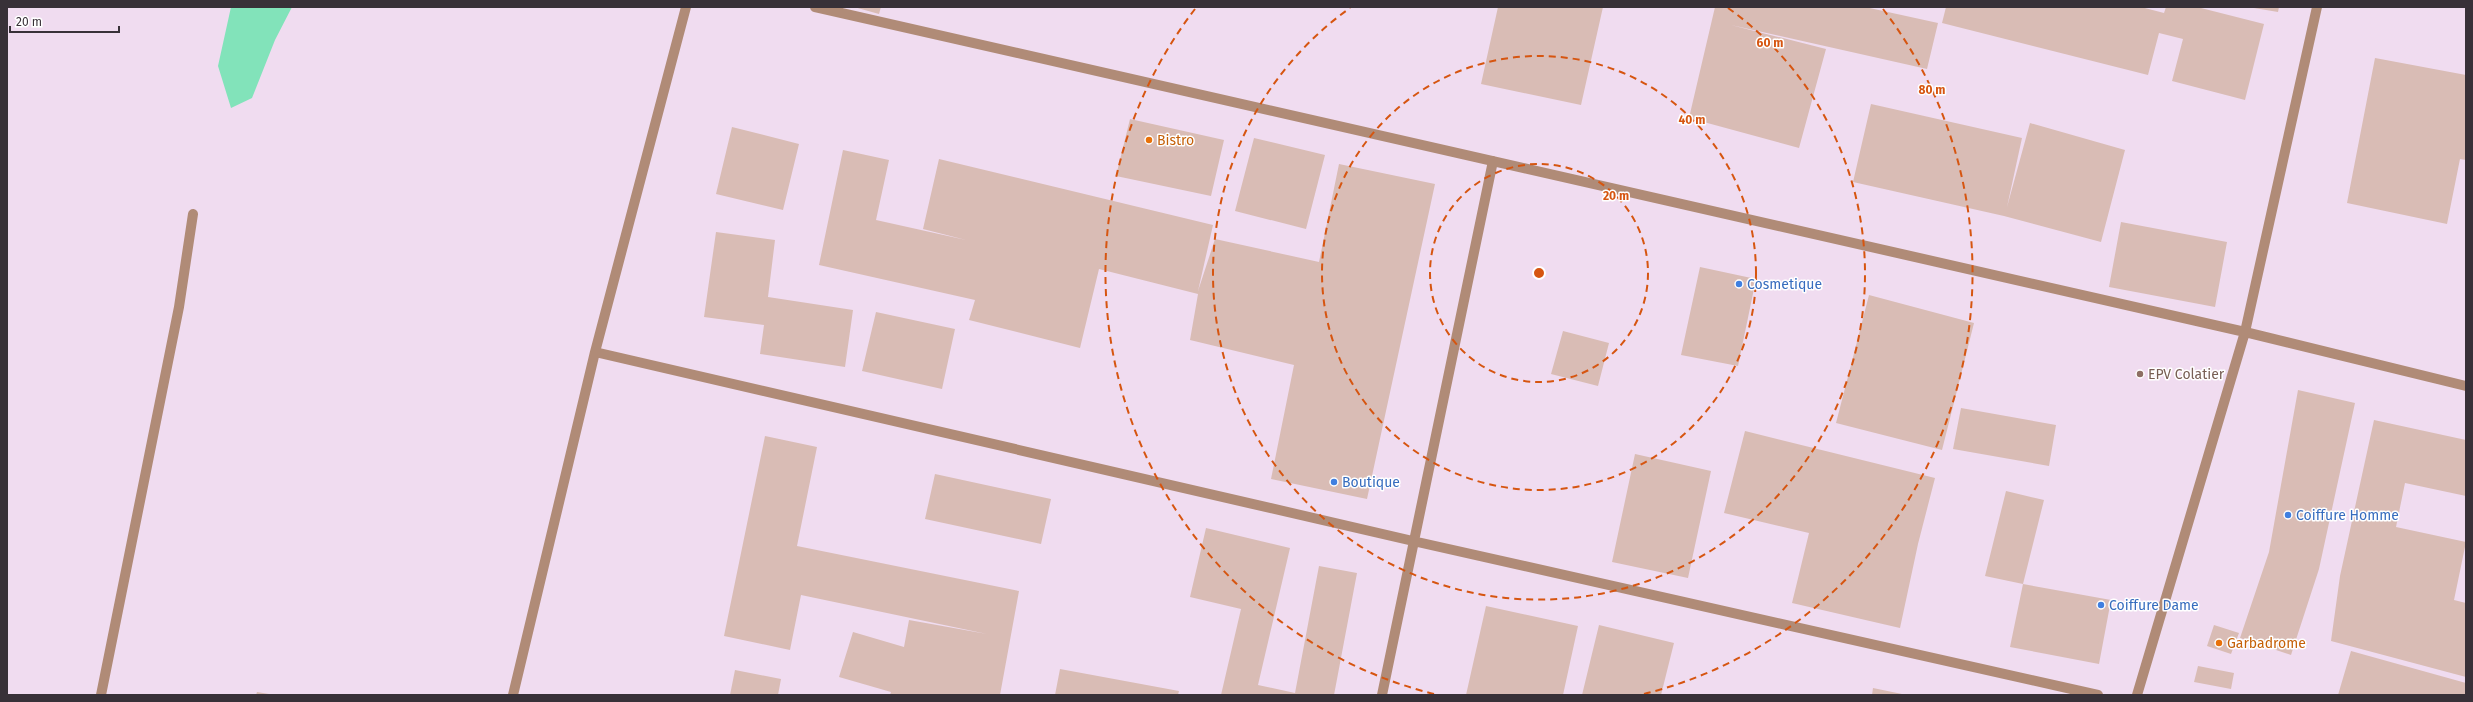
<svg xmlns="http://www.w3.org/2000/svg" width="2473" height="702" viewBox="0 0 2473 702" font-family="'Fira Sans',sans-serif">
<style>
.green{fill:#82e3ba}
.building{fill:#d9bcb5}
.lines{fill:none;stroke-linecap:round;stroke-linejoin:round}
.minor{stroke:#b08b77;stroke-width:10}
.ring{fill:none;stroke:#d65510;stroke-width:2;stroke-dasharray:7 5}
.food-dot{fill:#e8710a;stroke:#fff;stroke-width:1.5}
.shop-dot{fill:#3f7fe0;stroke:#fff;stroke-width:1.5}
.education-dot{fill:#8d6e63;stroke:#fff;stroke-width:1.5}
.labels{text-anchor:middle;dominant-baseline:central;stroke-width:3;stroke-linejoin:round;paint-order:stroke}
.food-label{font-size:14px;fill:#c56008;stroke:#fff;text-anchor:start}
.shop-label{font-size:14px;fill:#366cbe;stroke:#fff;text-anchor:start}
.education-label{font-size:14px;fill:#785e54;stroke:#fff;text-anchor:start}
.centre{fill:#d65510;stroke:#fff;stroke-width:2}
.ring-label{font-size:12px;text-anchor:middle;font-weight:bold;fill:#d65510;stroke:#fff;stroke-width:3;stroke-linejoin:round;paint-order:stroke}
</style>
<rect width="100%" height="100%" fill="#f0dcf0"/>
<path class="green" d="M231,7H292L275,40L252,98L231,108L218,66Z"/>
<path class="building" d="M854,7H881L879,14Z
M1498,7H1603L1581,105L1481,84Z
M1715,7H1865L1938,23L1927,69L1731,25L1826,49L1799,148L1689,118Z
M1946,7H2141L2164,13L2166,7H2197L2264,24L2245,100L2172,81L2183,39L2159,33L2148,75L1942,23Z
M2248,7H2279L2278,12Z
M2375,58L2466,75V160L2460,159L2447,224L2347,203Z
M1871,104L2022,138L2007,207L2030,123L2125,150L2101,242L2004,216L1853,182Z
M1130,119L1224,140L1211,196L1116,176Z
M732,127L799,144L783,210L716,194Z
M1254,138L1325,155L1306,229L1235,211Z
M843,150L889,160L876,220L966,240L923,229L939,159L1213,225L1198,291L1215,239L1319,262L1339,164L1435,184L1367,499L1271,479L1294,365L1190,340L1198,294L1099,269L1080,348L969,320L975,300L819,265Z
M2121,222L2227,242L2215,307L2109,287Z
M716,232L775,240L768,297L853,310L845,367L760,354L764,325L704,317Z
M1700,267L1756,279L1738,366L1681,355Z
M1869,295L1974,323L1942,450L1836,423Z
M876,312L955,329L942,389L862,371Z
M1563,331L1609,343L1598,386L1551,374Z
M2298,390L2355,403L2319,569L2291,655L2240,638L2269,552Z
M1961,408L2056,425L2049,466L1953,449Z
M2374,420L2466,440V496L2405,483L2396,527L2466,542L2454,600L2466,603V677L2331,641L2340,576Z
M1745,431L1935,478L1918,544L1900,628L1792,603L1809,533L1724,513Z
M765,436L817,447L797,546L1019,591L1000,695H890L891,692L839,677L853,632L904,647L909,620L987,634L801,595L790,650L724,636Z
M1635,454L1711,471L1688,578L1612,562Z
M935,474L1051,499L1041,544L925,519Z
M2006,491L2044,500L2023,584L1985,576Z
M1206,528L1290,548L1258,685L1295,693L1319,566L1357,573L1334,695H1221L1241,609L1190,597Z
M2023,584L2111,600L2099,664L2010,647Z
M1486,606L1578,626L1563,695H1466Z
M1599,625L1674,643L1661,695H1582Z
M2214,625L2239,633L2231,654L2207,646Z
M2351,651L2466,683V695H2338Z
M2198,666L2234,673L2231,689L2194,682Z
M1060,669L1179,691L1178,695H1055Z
M735,670L781,679L778,695H730Z
M1873,688L1902,694V695H1872Z
M257,692L269,694V695H256Z"/>
<g class="lines">
<path class="minor" d="M815,7L2245,332L2466,386
M595,352L1413,541L2098,695
M101,695L179,307L193,214
M513,695L595,352L686,7
M1382,695L1493,161
M2137,695L2245,332L2317,7"/>
</g>
<g class="ring">
<circle cx="1539" cy="273" r="109"/>
<circle cx="1539" cy="273" r="217"/>
<path d="M1728 8A326 326 0 1 1 1350 8"/>
<path d="M1434 694A434 434 0 0 1 1195 9M1883 9A434 434 0 0 1 1644 694"/>
</g>
<g class="food-dot">
<circle cx="1149" cy="140" r="4"/>
<circle cx="2219" cy="643" r="4"/>
</g>
<g class="shop-dot">
<circle cx="1739" cy="284" r="4"/>
<circle cx="1334" cy="482" r="4"/>
<circle cx="2288" cy="515" r="4"/>
<circle cx="2101" cy="605" r="4"/>
</g>
<circle class="education-dot" cx="2140" cy="374" r="4"/>
<g class="labels">
<g class="food-label">
<text x="1157" y="140">Bistro</text>
<text x="2227" y="643">Garbadrome</text>
</g>
<g class="shop-label">
<text x="1747" y="284">Cosmetique</text>
<text x="1342" y="482">Boutique</text>
<text x="2296" y="515">Coiffure Homme</text>
<text x="2109" y="605">Coiffure Dame</text>
</g>
<g class="education-label">
<text x="2148" y="374">EPV Colatier</text>
</g>
</g>
<circle cx="1539" cy="273" r="6" class="centre"/>
<g class="ring-label">
<text x="1770" y="47">60 m</text>
<text x="1932" y="94">80 m</text>
<text x="1692" y="124">40 m</text>
<text x="1616" y="200">20 m</text>
</g>
<rect width="2473" height="702" fill="none" stroke="#383138" stroke-width="16"/>
<path d="M10 26v6h109v-6" fill="none" stroke="#383138" stroke-width="2"/>
<text x="16" y="26" font-size="12" fill="#383138" stroke="#ffffff" stroke-width="3" paint-order="stroke">20 m</text>
</svg>
